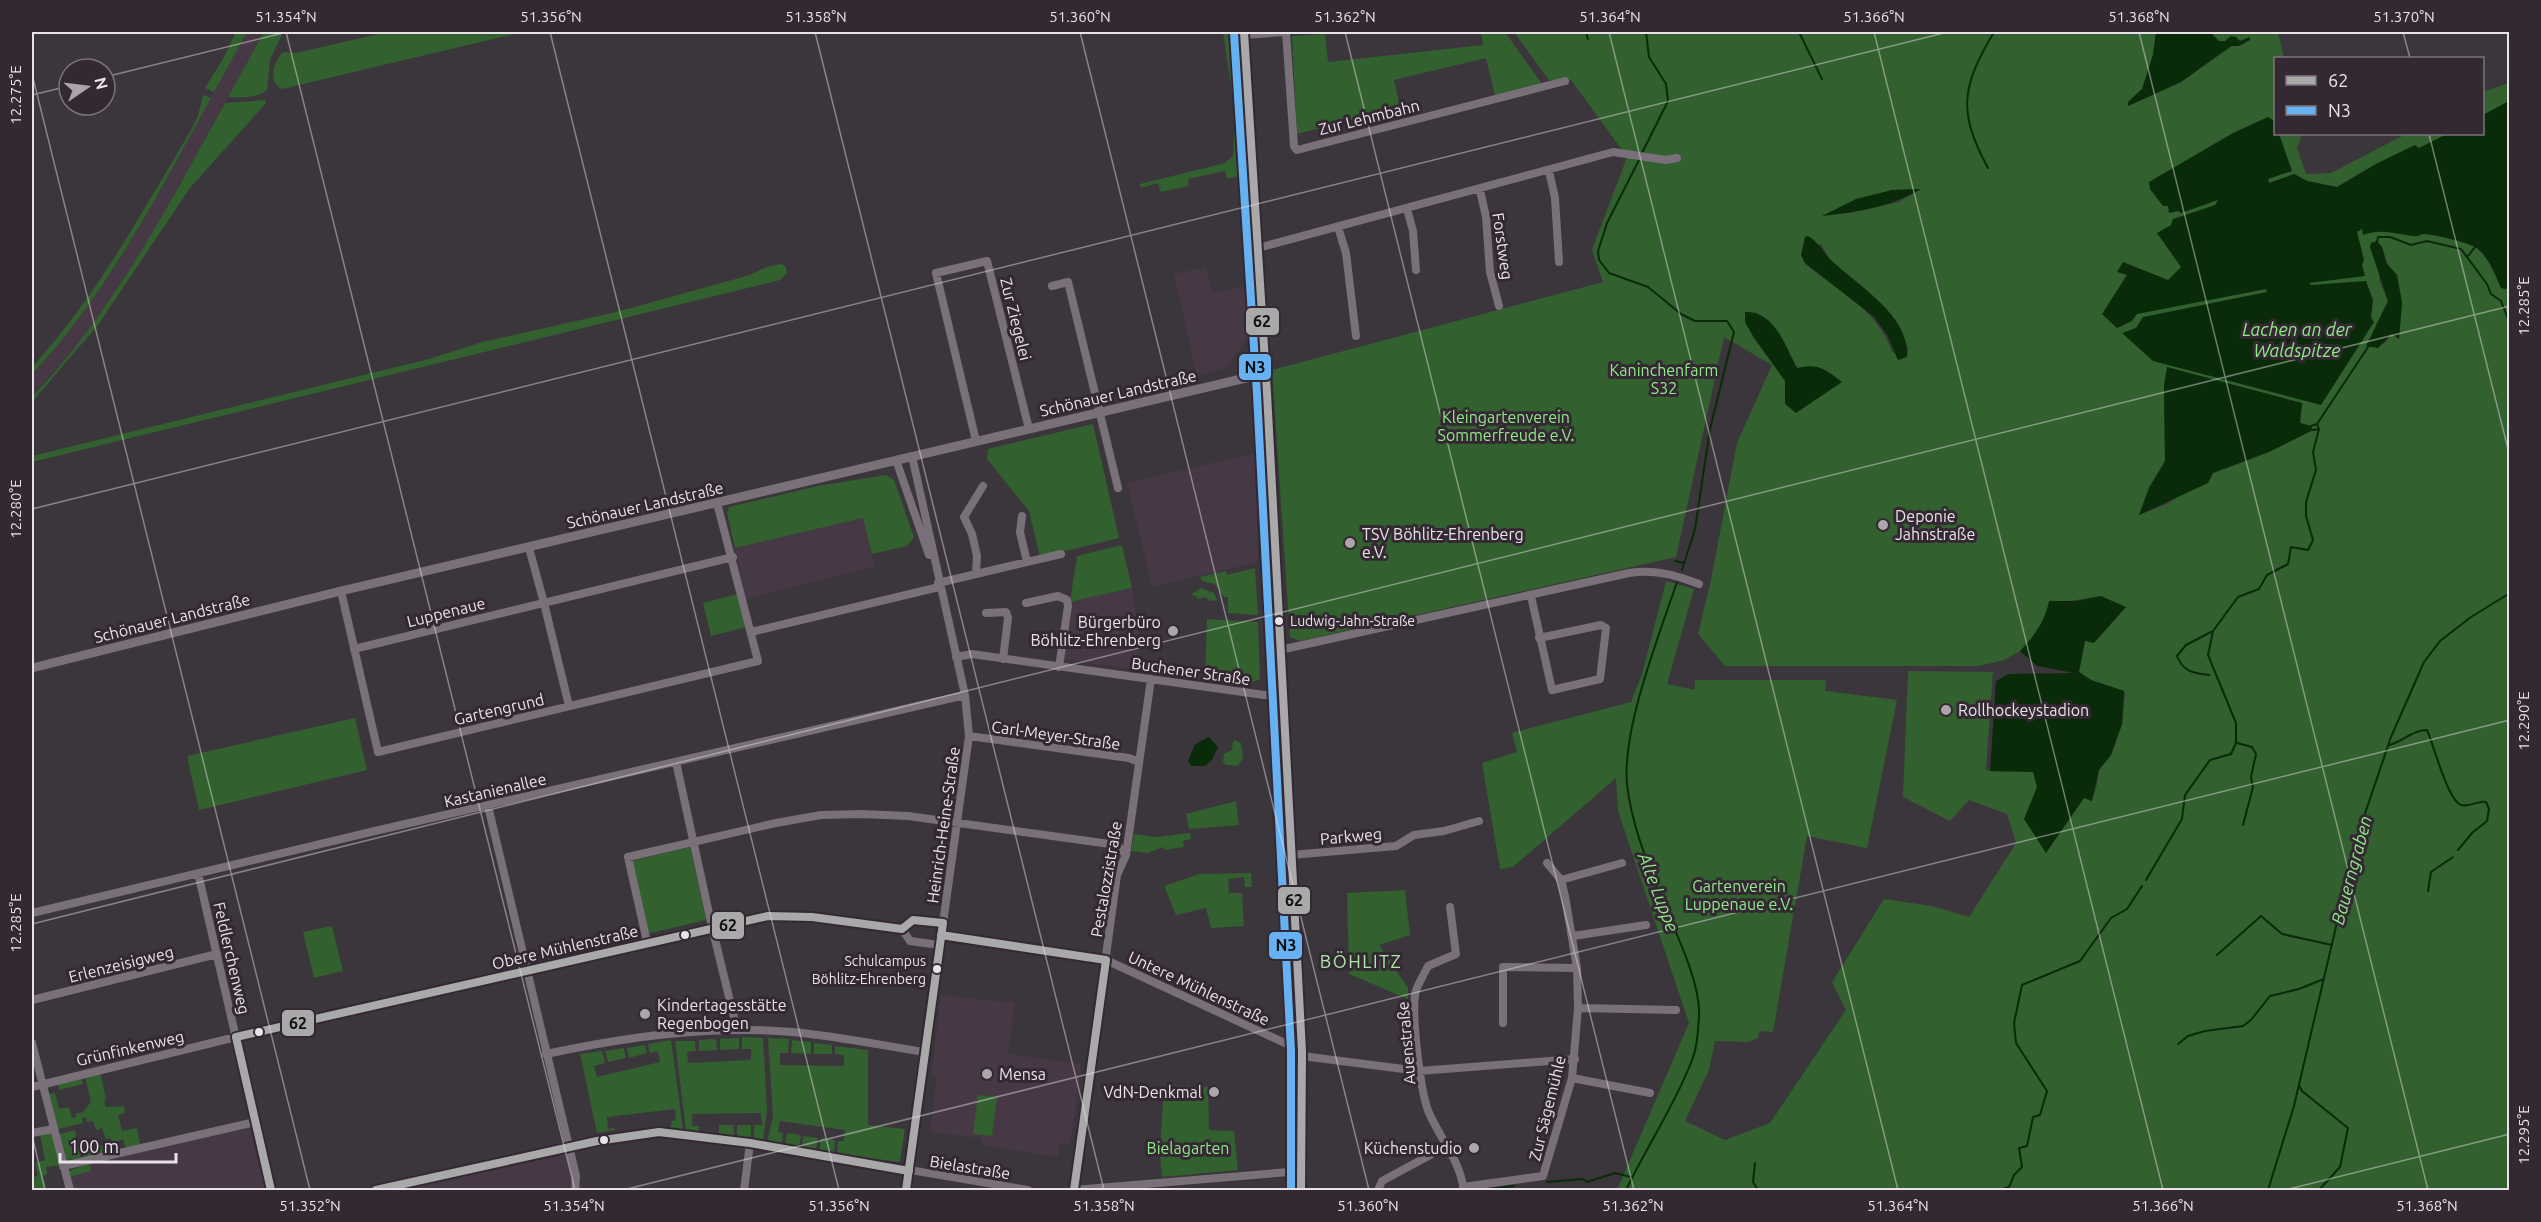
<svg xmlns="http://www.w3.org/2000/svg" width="2541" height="1222" viewBox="0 0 2541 1222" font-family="Ubuntu,sans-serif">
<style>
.built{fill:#463845}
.green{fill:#32602f;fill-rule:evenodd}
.water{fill:#0a2b09}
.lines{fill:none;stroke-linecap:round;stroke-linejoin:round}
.stream{stroke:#0a2b09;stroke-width:2}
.minor{stroke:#797079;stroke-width:8}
.tertiary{stroke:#797079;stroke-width:9}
.bus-1-casing{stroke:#342933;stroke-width:12}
.bus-2-casing{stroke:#342933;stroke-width:12}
.bus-1{stroke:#a9a9a9;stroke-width:8}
.bus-2{stroke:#66b1f2;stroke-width:8}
.ticks{fill:none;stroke:#e9e2e9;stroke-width:1.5;stroke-opacity:0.45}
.poi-dot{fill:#aca6ac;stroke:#342933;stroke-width:2}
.bus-dot{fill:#e9e2e9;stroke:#342933;stroke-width:2}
.labels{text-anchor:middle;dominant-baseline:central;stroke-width:6;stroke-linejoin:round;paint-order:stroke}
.bus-label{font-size:14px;fill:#e9e2e9;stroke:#342933;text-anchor:start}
.street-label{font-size:16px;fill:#e9e2e9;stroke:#342933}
.park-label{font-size:16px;fill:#91ea89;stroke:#342933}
.poi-label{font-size:16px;fill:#e9e2e9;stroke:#342933;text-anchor:start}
.water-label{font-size:18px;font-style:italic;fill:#90ea88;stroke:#342933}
.neighbourhood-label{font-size:18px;letter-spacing:1.5px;fill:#ade4a7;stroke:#342933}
.line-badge{stroke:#342933;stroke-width:2}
.pale-badge-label{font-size:16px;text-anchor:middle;font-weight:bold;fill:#111}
.neatline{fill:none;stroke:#e9e2e9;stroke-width:2}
.ticks-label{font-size:15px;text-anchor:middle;fill:#e9e2e9}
</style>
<rect width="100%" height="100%" fill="#3b363b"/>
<path class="built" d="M247,32H264L155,229L124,280L85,336L32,397V374L77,320L114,268L144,219Z
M1206,267L1212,293L1247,285L1251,333L1227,367L1197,377L1174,274Z
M1255,453L1258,562L1152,587L1127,483Z
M863,518L875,567L746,599L735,548Z
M1132,588L1139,636L1136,670L1063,659L1070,602Z
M941,995L1015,1003L1008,1054L1081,1064L1070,1145L1060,1144L1058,1157L981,1145V1138L929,1132L937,1077L931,1075Z
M250,1126L266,1190H73L68,1173L80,1166Z
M572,1139L582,1190H361Z"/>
<path class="green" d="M236,32H247L214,92L205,88L223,59Z
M264,32H283L270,60L267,90C259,98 240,98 228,97Z
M387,32H523L282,89C267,82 274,61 283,52L296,53Z
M1223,32H1229L1237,85L1245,174L1227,179L1225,171L1188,179L1189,186L1161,192L1158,183L1141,188L1140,184L1225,163L1233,156L1235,113Z
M1481,32H1505L1542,84L1495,96L1486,58L1394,80L1400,107L1297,134L1292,36L1325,34L1328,62L1483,45Z
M1514,32H2156L2153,55L2142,89L2128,102V106L2181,82L2232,46L2245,44L2244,41H2219L2210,32H2278L2284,58H2276V134H2302L2297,148L2306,174L2331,173L2406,134H2447L2419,148L2415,145L2376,164L2337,187L2307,181L2294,174L2218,291L2305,286L2356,224C2378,227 2464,237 2478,249C2489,259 2495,274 2501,288L2506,289L2509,282V1190H1617L1689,1023L1618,811L1616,778L1513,867L1500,869L1482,763L1517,752L1512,733L1631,702L1642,674L1666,581L1694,589L1667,684L1694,690L1695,680H1826L1825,691L1897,700L1867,848L1807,836L1773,1032L1760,1031L1758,1038L1749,1042L1715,1041L1709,1070L1685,1121L1725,1140L1770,1123L1846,1010L1832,982L1884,899L1932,906L1969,917L2016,843L2007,814L1969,800L1950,821L1903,797L1908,671L1993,672L1986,770L1990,771L2033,772L2041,765L1996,681L2008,674H2062L2083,683L2084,798L2091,801L2096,789L2099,770L2111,755L2122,724L2125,694L2124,691L2091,680L2079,672L2085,641L2101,596L2057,603L2082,617L2004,660L1979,666H1725L1698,634L1710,585L1737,443L1772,365L1724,337L1676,557L1300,641L1290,637L1272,370L1603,282L1592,250L1627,157L1571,80H1549ZM1920,189L1899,202L1849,213L1825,215L1892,190ZM1821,244L1830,260L1903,335L1908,348L1907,357L1892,352C1879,311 1837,289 1805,264L1801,255L1804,249ZM2382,247L2387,264L2397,275L2402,303L2399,338L2392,334L2384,344L2367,346L2388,301L2379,280ZM1754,312C1777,322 1786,347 1797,368L1785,404V381L1745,322ZM2164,385L2302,403L2300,423L2311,426L2313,430L2269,452L2213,473L2167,504L2139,515L2149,488L2165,461Z
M2509,83V101L2483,115V92Z
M203,95L211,98C158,194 108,293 32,374V367C97,296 142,212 191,130L198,116Z
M265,100L266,103L190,188L98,325L32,402V397C114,311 168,206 225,103Z
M782,264L786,267L787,273L780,280L32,462V456L429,359L482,342L616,312L750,275L769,266Z
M1093,424L1119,538L1040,557L1029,511L987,459L988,449Z
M886,475L894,480L914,537L907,546L872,554L863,518L735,548L727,513L729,507L818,486Z
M1122,545L1132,588L1070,602L1077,556Z
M1255,568L1258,615L1228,613V597H1224L1215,584L1202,581L1200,577L1226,571L1227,575Z
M1201,588L1214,593L1217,600L1209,601L1206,597L1197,599L1196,596L1190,595Z
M738,594L746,627L711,636L703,603Z
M1207,619L1258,622L1260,679L1251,683L1205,677Z
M355,718L367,770L199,810L187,756Z
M1235,740L1241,743L1243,758L1238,766L1226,765L1223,762L1224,754L1232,750L1233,742Z
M1236,801L1239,825L1189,829L1186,814Z
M1190,833L1191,839L1183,841L1184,847L1164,850L1163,847L1148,853L1131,851L1134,834L1157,837Z
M690,847L706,920L646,934L631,861Z
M1251,873L1252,887H1245L1244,877L1228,879L1229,893H1242L1244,926L1211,928L1206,908L1176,915L1164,886L1199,874Z
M1405,890L1410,935L1379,945L1408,988V999L1349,974L1347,893Z
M332,926L343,971L314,978L303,932Z
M742,1037L763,1038L767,1109L763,1142L754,1141V1125H762L761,1113L692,1114V1126H699V1132L686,1130L675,1041H695L696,1051L687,1052L688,1063L751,1060V1049H742Z
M739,1038V1049L720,1050V1039Z
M768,1038L789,1039L788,1053H780V1065L844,1066V1055L835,1054V1046L868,1050V1125L905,1129L900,1162L837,1154L838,1141H844L845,1130L780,1121L778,1132L783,1133L782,1145L767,1143L773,1116Z
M716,1039L717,1050L699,1051V1040Z
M671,1040L683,1129H670L672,1121L676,1120L675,1109L607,1117L608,1129L614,1128L615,1130L597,1133L580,1054L602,1051L605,1063L594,1066L597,1077L660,1062L658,1051L650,1053L648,1044Z
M792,1040L811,1042V1054L791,1053Z
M814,1043L832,1045V1054H814Z
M645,1045L647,1053L629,1058L627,1048Z
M624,1048L626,1058L608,1062L605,1051Z
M100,1072L106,1099L104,1100L106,1107L124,1106L125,1113L118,1115L122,1131L137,1128L140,1144L126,1148L123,1139L113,1143L111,1138L106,1139L102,1128L96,1130L93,1121L87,1122L86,1117L82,1118L83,1123L58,1129L46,1086L53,1084V1086L47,1088L49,1094L55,1093L59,1109L69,1107L72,1118L76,1117V1114L83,1112L91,1102L85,1076Z
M81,1077L83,1084L59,1090L57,1083Z
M1164,1085L1208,1087L1209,1130L1234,1131L1238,1170L1162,1177L1160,1155Z
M978,1095L997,1097L992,1136L973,1134Z
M719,1125H734V1137L719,1135Z
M737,1125H751V1140L737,1138Z
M75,1130L81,1158L65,1160L59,1134Z
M52,1132L61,1165L46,1167L47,1174L43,1176L46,1187L43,1188V1190H32V1174L33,1177L38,1176L35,1163L45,1160L40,1134Z
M787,1133L801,1135L799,1148L785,1146Z
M803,1136L818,1138L816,1151L802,1148Z
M821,1138L835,1140L834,1153L819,1151Z
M107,1144L108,1152L83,1158L85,1150Z
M90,1164L91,1171L69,1177L68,1173L72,1169Z"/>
<path class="water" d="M2156,32H2210L2219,41H2225L2231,36L2236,37L2240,41L2250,37V40L2239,46H2231L2181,82L2128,106V102L2142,89L2153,55Z
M2509,101L2510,282L2506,289L2501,288C2495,274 2489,258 2477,248C2470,243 2432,233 2423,234C2419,235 2417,237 2414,236C2395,234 2381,228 2363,235L2362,229L2357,232L2364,260L2362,265L2365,276L2309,283L2311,285L2366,281L2373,300L2371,317L2374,322L2321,405L2153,361L2122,333L2136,328L2143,317L2267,292L2266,289L2137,314L2132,321L2117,328L2102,314L2127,275L2117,272L2123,262L2168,280L2181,267L2157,233L2171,225L2173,219L2215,205L2218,200L2181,213L2178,211L2169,213L2168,206H2163L2150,189L2149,182L2233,133L2268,117L2275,121L2276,134H2279L2292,171L2268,179L2269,183L2294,174L2307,181L2337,187L2376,164L2415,145L2419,148L2447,134H2482L2483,115Z
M1921,189C1890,207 1858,212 1822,216L1856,199L1892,190Z
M1808,236C1822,245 1823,253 1833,262C1860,287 1910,316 1907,357L1898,360L1887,335L1874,317L1805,263L1801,255L1805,237Z
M2377,241L2382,247L2387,264L2397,275L2402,303L2399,339L2392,334L2378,348L2366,346L2388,301L2370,247L2371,243Z
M1745,312C1775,311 1785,346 1797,368C1818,363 1825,369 1842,382L1796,413L1785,404V381L1754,338L1745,322Z
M2167,367L2302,403L2300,423L2311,426L2313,430L2269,452L2213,473L2208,483L2139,515L2149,488L2165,461L2164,385Z
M2101,596L2126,607L2094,643L2085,641L2079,672L2091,680L2124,691L2122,724L2111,755L2099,770L2092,801L2084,798L2046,853L2024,819L2037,787L2033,772L1990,771L1996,681L2008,674L2074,673L2037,666L2020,651C2034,636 2045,622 2049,601H2077Z
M1209,737L1218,747L1212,760L1205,766H1191L1188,761L1195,744Z"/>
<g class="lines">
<path class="stream" d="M1586,32L1588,39
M1799,32L1822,79
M1642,153L1668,101L1666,84L1649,57L1646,32
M1640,158L1607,223L1598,251L1599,260L1609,273L1648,287L1681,314L1695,321H1727L1734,332L1710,429L1695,529L1682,570
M1988,168C1957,111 1962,86 1994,32
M2377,242L2378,237H2390L2411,245L2427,241L2461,249L2487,284L2491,294L2501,301L2510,324
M2468,256L2475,247
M2311,426L2317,424
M2313,430L2319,429
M1675,561L1684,563
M2209,675C2194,673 2183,672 2177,656L2186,645L2211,632
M2237,743L2252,747L2256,754L2251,777L2253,787L2243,825
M2389,745C2403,742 2412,730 2427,730C2434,746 2446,794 2459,804C2466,809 2478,800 2486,802L2489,809L2487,821L2472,833L2458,850
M2146,880L2182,819L2185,795L2210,760L2231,754L2236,743V723L2208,655L2213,631L2238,597L2259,589L2267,575L2288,564L2291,547L2308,550L2313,540L2306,516V502L2316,470L2313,452L2319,429L2317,424L2370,344
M2428,891L2431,872L2453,857
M2217,955L2261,916L2282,934L2332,945
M2178,1044L2188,1036L2205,1031L2243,1026L2251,1020L2270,996L2299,989L2324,979
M2299,1085L2302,1091L2348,1128L2340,1167L2319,1190
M1755,1163L1753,1182L1758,1190
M1547,1182L1583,1179L1587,1182L1615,1173L1631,1177
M1393,1189L1397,1190
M1480,1190L1514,1186
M1626,1190C1646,1148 1673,1108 1690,1065C1697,1051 1698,1032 1699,1016C1701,980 1671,923 1657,888C1644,854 1631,820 1627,784C1622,728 1659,636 1677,582
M2000,1190L2009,1187L2014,1175L2022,1167L2019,1148L2027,1146L2033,1117L2040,1115L2047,1091L2016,1043L2014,1023L2022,985L2080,961L2111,918L2127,909L2142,886
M2268,1190L2294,1106L2357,837L2391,737L2424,662L2440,641L2471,617L2510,593"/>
<path class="minor" d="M1286,32L1294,146L1297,150L1565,81
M1244,35L1285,32
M1549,171L1555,198L1559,262
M1480,190L1486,217L1490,272L1499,306
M1407,209L1413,231L1416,270
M1338,227L1346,253L1356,336
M1258,248L1613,152L1666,160L1677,158
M1052,286L1068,282L1118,488
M976,441L936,273L987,261L1029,429
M896,460L929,555
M1022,516L1020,532L1027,562
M529,548L544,603L569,706
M976,574L977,556L972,534L964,517L983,486
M938,583L1061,554
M341,591L378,752L758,661L717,503
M1531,596L1552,690L1600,679L1606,628L1601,625L1539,638
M1026,603L1058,596L1067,600L1068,606L1059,667
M986,613L1006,612L1008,618L1003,659
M751,632L939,587
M354,649L733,557
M1280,650L1629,573C1655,569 1675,575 1699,584
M956,657L972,654L1264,695L1283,694
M969,736L1129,758L1139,762
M676,762L712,927L737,1030
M488,806L576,1176L575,1190
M1291,855L1396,846L1414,835L1444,831L1479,821
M198,873L271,1190
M1561,880L1622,863
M1450,907L1456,954L1428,966C1424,975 1416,986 1415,995C1412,1017 1420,1095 1430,1115C1443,1143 1459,1159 1464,1190
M32,913L375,831L965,695
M902,929L910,941L939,945
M941,935L1106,960L1302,1051
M1573,936L1646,925
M647,942L628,857L776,823L821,815L862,814L908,816L1117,845L1126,855
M32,1000L217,954
M1578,1008L1676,1010
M1503,1023V967L1577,968
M32,1043L70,1190
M546,1054C626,1037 710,1025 792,1032C836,1036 880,1045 924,1052
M1302,1056L1419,1071L1575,1059
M1572,1078L1650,1093
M32,1087L236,1037L688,933L768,916L812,917L902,929L913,920L943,923
M32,1133L53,1129
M63,1166L255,1122
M1463,1187L1543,1176L1572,1078L1578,1008L1577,968L1565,896L1561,880L1547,863
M376,1190L597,1141L659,1132L750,1143L1028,1190
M744,1190L750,1143
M906,1190L969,736L965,695L912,456
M1074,1190L1117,875L1126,855L1151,679
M1074,1190L1301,1171
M1378,1190L1382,1181L1447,1146"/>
<path class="tertiary" d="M1244,32L1267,393L1302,1051L1301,1190
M32,668L341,591L1250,377L1266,375"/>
<defs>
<path id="bus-1" d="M1244,32L1267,393L1302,1051L1301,1190
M941,935L1106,960L1074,1190
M271,1190L236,1037L768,916L812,917L902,929L913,920L943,923
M376,1190L597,1141L659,1132L750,1143L909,1171
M906,1190L943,923"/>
<path id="bus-2" d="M1234,33L1257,394L1291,1051V1190"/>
</defs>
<use href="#bus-1" class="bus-1-casing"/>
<use href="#bus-2" class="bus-2-casing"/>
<use href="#bus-1" class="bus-1"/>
<use href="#bus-2" class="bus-2"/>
</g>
<path class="ticks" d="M286,32L575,1190M550,32L839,1190M815,32L1104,1190M1080,32L1369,1190M1345,32L1634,1190M1609,32L1898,1190M1874,32L2163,1190M2139,32L2428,1190M2403,32L2410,58M32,74L310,1190M105,77L287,32M32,95L69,86M2429,134L2510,457M32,509L1948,32M32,924L2510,306M32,1135L45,1190M623,1190L2510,720M2285,1190L2510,1134"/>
<g class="poi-dot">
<circle cx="1883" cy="525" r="6"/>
<circle cx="1350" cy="543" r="6"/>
<circle cx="1173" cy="631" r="6"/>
<circle cx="1946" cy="710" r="6"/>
<circle cx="645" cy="1014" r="6"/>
<circle cx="987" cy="1074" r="6"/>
<circle cx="1214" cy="1092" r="6"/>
<circle cx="1474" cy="1148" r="6"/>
</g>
<g class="bus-dot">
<circle cx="1279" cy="621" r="5"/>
<circle cx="685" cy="935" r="5"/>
<circle cx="937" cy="969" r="5"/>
<circle cx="259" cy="1032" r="5"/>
<circle cx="604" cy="1140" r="5"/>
</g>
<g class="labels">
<g class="bus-label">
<text x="1290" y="621">Ludwig-Jahn-Straße</text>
<text x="926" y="961" text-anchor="end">Schulcampus<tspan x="926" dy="18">Böhlitz-Ehrenberg</tspan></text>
</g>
<g class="street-label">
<text transform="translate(1369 117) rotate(-14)">Zur Lehmbahn</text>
<text transform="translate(1503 246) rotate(82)">Forstweg</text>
<text transform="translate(1016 319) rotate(76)">Zur Ziegelei</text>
<text transform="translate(1118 393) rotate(-13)">Schönauer Landstraße</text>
<text transform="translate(645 505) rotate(-13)">Schönauer Landstraße</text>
<text transform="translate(446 612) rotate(-14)">Luppenaue</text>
<text transform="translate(172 618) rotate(-14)">Schönauer Landstraße</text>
<text transform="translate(1191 671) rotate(8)">Buchener Straße</text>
<text transform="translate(499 709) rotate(-13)">Gartengrund</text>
<text transform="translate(1056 735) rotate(8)">Carl-Meyer-Straße</text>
<text transform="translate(495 790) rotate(-13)">Kastanienallee</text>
<text transform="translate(943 825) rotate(-82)">Heinrich-Heine-Straße</text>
<text transform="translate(1351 836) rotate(-5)">Parkweg</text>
<text transform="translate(1106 879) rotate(-80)">Pestalozzistraße</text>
<text transform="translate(565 947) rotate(-13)">Obere Mühlenstraße</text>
<text transform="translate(232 958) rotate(77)">Feldlerchenweg</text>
<text transform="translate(121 964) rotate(-14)">Erlenzeisigweg</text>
<text transform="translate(1199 988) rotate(25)">Untere Mühlenstraße</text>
<text transform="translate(1406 1043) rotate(-95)">Auenstraße</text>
<text transform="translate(130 1048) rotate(-13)">Grünfinkenweg</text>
<text transform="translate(1547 1108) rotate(-76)">Zur Sägemühle</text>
<text transform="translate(970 1167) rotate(9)">Bielastraße</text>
</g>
<g class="park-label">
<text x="1664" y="370">Kaninchenfarm<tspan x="1664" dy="18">S32</tspan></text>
<text x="1506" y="417">Kleingartenverein<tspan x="1506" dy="18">Sommerfreude e.V.</tspan></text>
<text x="1739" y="886">Gartenverein<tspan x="1739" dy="18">Luppenaue e.V.</tspan></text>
<text x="1188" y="1148">Bielagarten</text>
</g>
<g class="poi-label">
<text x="1895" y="516">Deponie<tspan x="1895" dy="18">Jahnstraße</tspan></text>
<text x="1362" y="534">TSV Böhlitz-Ehrenberg<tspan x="1362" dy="18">e.V.</tspan></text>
<text x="1161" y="622" text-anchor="end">Bürgerbüro<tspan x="1161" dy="18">Böhlitz-Ehrenberg</tspan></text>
<text x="1958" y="710">Rollhockeystadion</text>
<text x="657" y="1005">Kindertagesstätte<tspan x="657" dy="18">Regenbogen</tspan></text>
<text x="999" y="1074">Mensa</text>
<text x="1202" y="1092" text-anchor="end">VdN-Denkmal</text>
<text x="1462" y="1148" text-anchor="end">Küchenstudio</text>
</g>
<g class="water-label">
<text x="2297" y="329">Lachen an der<tspan x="2297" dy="21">Waldspitze</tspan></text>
<text transform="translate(2351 870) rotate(-75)">Bauerngraben</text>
<text transform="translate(1659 892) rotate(69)">Alte Luppe</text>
</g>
<g class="neighbourhood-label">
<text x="1361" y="961">BÖHLITZ</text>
</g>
</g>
<g class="line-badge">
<rect x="1245" y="307" width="35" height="29" rx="6" fill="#a9a9a9"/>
<rect x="1238" y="353" width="34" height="28" rx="6" fill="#66b1f2"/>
<rect x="1277" y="886" width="34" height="29" rx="6" fill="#a9a9a9"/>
<rect x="711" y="911" width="34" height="29" rx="6" fill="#a9a9a9"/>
<rect x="1268" y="931" width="35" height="29" rx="6" fill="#66b1f2"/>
<rect x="281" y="1009" width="34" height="28" rx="6" fill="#a9a9a9"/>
</g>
<g class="pale-badge-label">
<text x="1262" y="327">62</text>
<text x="1255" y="373">N3</text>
<text x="1294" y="906">62</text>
<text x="728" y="931">62</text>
<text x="1286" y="951">N3</text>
<text x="298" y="1029">62</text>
</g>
<rect width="2541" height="1222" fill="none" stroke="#342933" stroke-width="66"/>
<rect x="2274" y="57" width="210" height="78" fill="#342933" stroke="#7c737c" stroke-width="1.5"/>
<rect x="2286" y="76" width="30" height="9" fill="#a9a9a9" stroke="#7c737c" stroke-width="1.5"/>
<text x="2328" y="87" font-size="18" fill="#e9e2e9">62</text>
<rect x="2286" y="106" width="30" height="9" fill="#66b1f2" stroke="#7c737c" stroke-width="1.5"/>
<text x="2328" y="117" font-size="18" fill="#e9e2e9">N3</text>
<g transform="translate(87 87) rotate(76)"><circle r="28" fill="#342933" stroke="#7c737c" stroke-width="1.5"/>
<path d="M0-4.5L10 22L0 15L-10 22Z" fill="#aca6ac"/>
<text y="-9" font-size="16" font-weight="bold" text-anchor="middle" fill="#e9e2e9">N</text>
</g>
<path d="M60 1153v9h116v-9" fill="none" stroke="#e9e2e9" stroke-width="3"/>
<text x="69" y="1153" font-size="18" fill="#e9e2e9" stroke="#342933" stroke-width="4.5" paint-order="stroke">100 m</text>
<rect x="33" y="33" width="2475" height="1156" class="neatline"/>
<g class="ticks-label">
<text x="286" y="22">51.354°N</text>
<text x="551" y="22">51.356°N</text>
<text x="816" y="22">51.358°N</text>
<text x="1080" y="22">51.360°N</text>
<text x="1345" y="22">51.362°N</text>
<text x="1610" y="22">51.364°N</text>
<text x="1874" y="22">51.366°N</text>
<text x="2139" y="22">51.368°N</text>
<text x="2404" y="22">51.370°N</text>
<text transform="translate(16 95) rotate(-90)" y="5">12.275°E</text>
<text transform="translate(2524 306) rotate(-90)" y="5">12.285°E</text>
<text transform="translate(16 509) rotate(-90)" y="5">12.280°E</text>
<text transform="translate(2524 721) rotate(-90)" y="5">12.290°E</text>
<text transform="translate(16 923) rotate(-90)" y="5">12.285°E</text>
<text transform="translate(2524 1135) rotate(-90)" y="5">12.295°E</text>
<text x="310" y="1211">51.352°N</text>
<text x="574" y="1211">51.354°N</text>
<text x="839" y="1211">51.356°N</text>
<text x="1104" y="1211">51.358°N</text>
<text x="1368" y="1211">51.360°N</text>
<text x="1633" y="1211">51.362°N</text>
<text x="1898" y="1211">51.364°N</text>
<text x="2163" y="1211">51.366°N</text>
<text x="2427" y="1211">51.368°N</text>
</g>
</svg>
